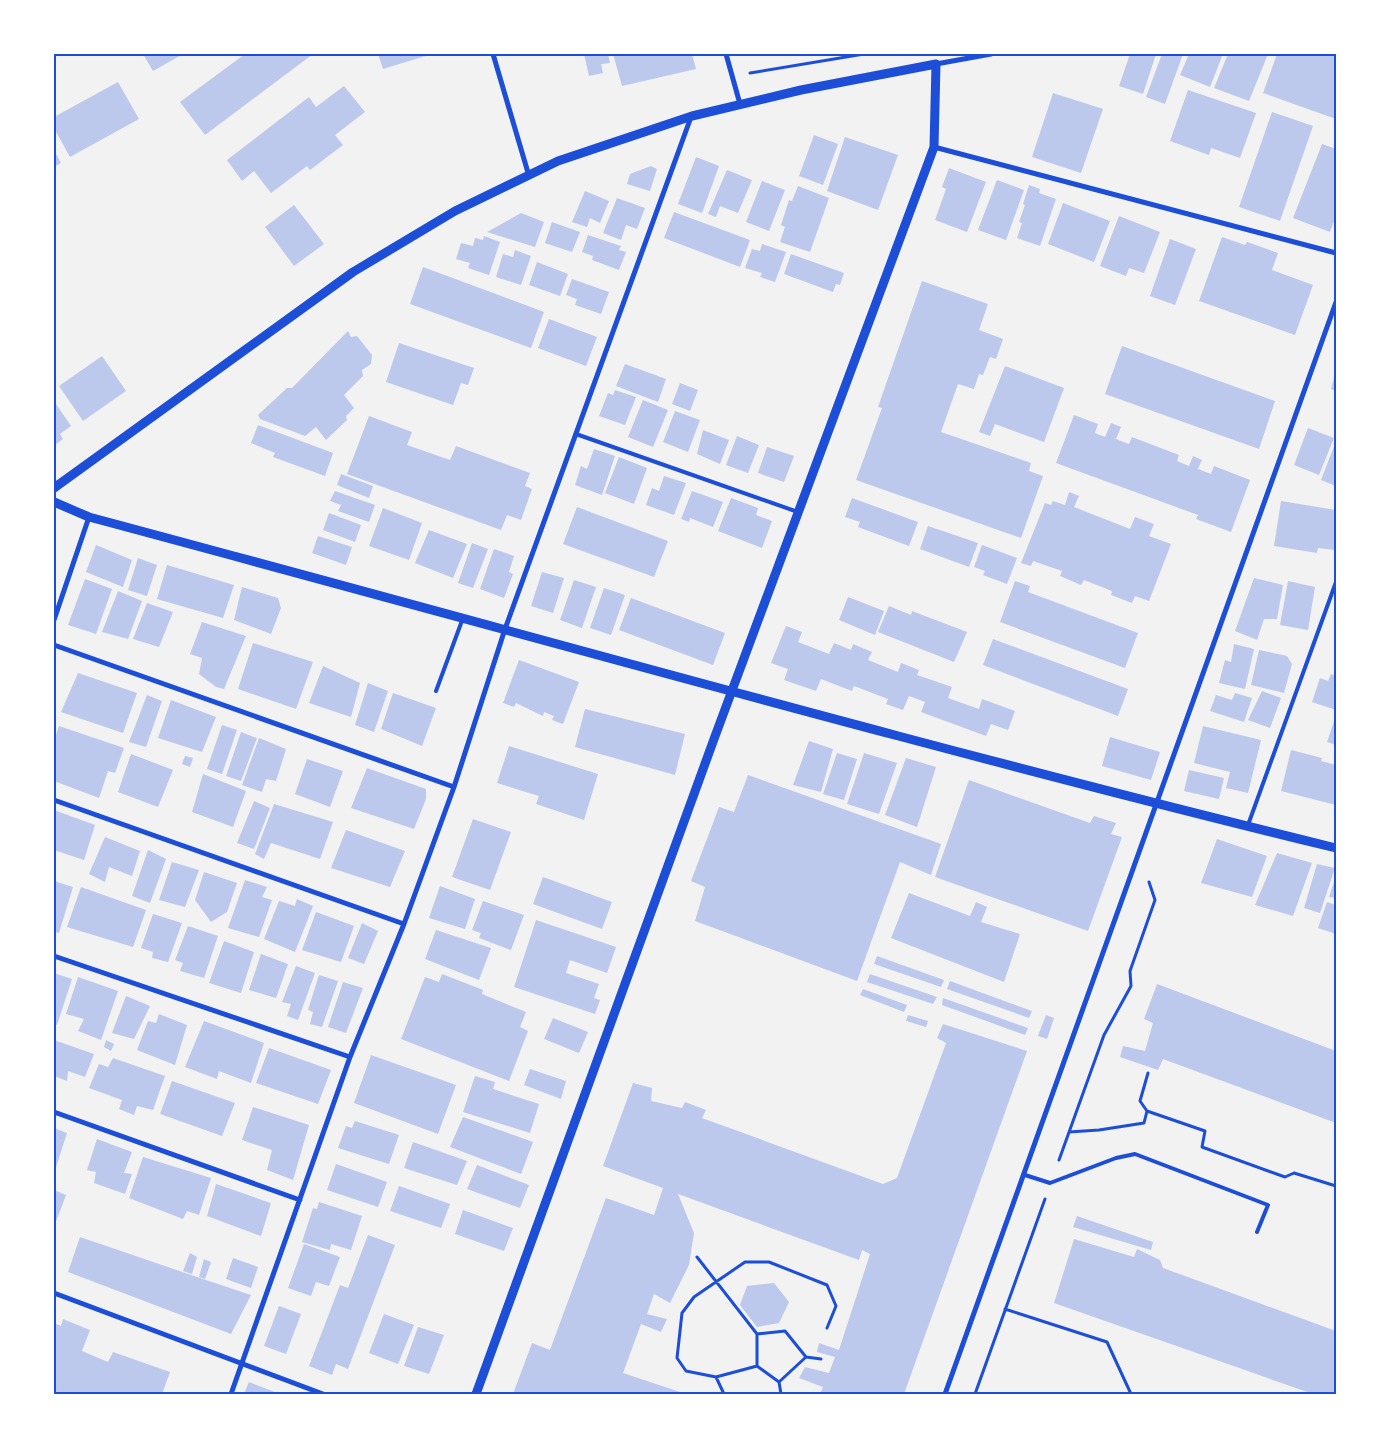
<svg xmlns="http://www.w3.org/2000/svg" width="1390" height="1448" viewBox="0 0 1390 1448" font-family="'Fira Sans',sans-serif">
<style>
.building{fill:#bdc9ec}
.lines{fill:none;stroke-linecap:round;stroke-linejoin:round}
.path{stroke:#1d4ed8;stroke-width:3}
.service{stroke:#1d4ed8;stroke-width:4}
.minor{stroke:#1d4ed8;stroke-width:5}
.tertiary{stroke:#1d4ed8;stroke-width:9}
.neatline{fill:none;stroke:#1d4ed8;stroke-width:2}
</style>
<rect width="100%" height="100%" fill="#f2f2f2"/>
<path class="building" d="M143,54H183L153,71Z
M245,54H313L205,135L180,102Z
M378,54H432L383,69Z
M584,54H608L610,63L601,64L603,73L589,76Z
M613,54H692L696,69L622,86Z
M1130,54H1156L1143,94L1119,86Z
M1162,54H1183L1165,104L1146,97Z
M1189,54H1223L1210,87L1180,75Z
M1228,54H1268L1249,101L1214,88Z
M1277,54H1336V119L1263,93Z
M118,82L139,119L70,157L54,128V117Z
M344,86L365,112L335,135L343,145L310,170L307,166L271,193L254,171L242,181L227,160L309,97L316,107Z
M1188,90L1256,113L1240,158L1211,148L1209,155L1170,141Z
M1053,93L1103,109L1081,173L1032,157Z
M1272,112L1313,126L1280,221L1239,207Z
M814,135L838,144L823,185L799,176Z
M845,137L898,155L878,210L827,191Z
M1322,144L1336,149V216L1330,232L1293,218Z
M54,150L61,163L54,167Z
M696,157L719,166L702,213L678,204Z
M651,166L657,169L650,191L627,184L630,174Z
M949,168L986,182L967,232L935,220L946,189L942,187Z
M727,170L752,180L738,213L720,206L716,217L708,214Z
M997,180L1024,190L1006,240L978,230Z
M762,181L785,190L769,231L746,222Z
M1029,185L1040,189L1039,193L1056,199L1040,246L1017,238L1022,223L1019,222L1025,205L1023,204Z
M798,186L829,198L810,252L780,242L785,227L781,225L789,200L792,201Z
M585,191L609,201L600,223L590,218L587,227L572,222Z
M617,198L645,208L637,229L626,225L621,240L603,233Z
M1063,203L1110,221L1094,262L1048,244Z
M294,205L324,244L294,266L265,227Z
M674,212L750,240L740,267L664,238Z
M521,213L544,222L535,247L487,232Z
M1119,216L1160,232L1144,273L1129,268L1126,276L1100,266Z
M552,222L580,232L572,252L545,243Z
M588,235L621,246L619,250L626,252L619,270L592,260L593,256L582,252Z
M484,236L500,242L489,275L468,268L470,263L456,259L461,243L473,246L475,238L483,240Z
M1222,237L1245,245L1247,242L1278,253L1272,270L1313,285L1295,335L1199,301Z
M1170,239L1196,249L1175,305L1150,296Z
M762,244L786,252L775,282L760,277L762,273L745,268L752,249L760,251Z
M515,250L531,256L521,285L496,277L503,254L513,257Z
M791,254L844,273L840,285L836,284L833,292L784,274Z
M537,262L568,274L560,296L529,285Z
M423,267L544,312L531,348L410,304Z
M572,279L609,292L601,314L575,305L577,299L566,295Z
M922,281L988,304L979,330L1003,339L996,359L990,357L983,375L979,374L974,389L958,384L941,432L1031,463L1029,471L1043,476L1021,538L856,480L882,408L878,407Z
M549,319L597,337L586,366L538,348Z
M348,331L351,337L357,336L372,355L371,364L362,370L363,376L344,395L354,408L346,416L347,420L326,440L316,427L305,436L260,419L258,415L287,388H292Z
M399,343L474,368L468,385L461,383L453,405L386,382Z
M1122,346L1275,401L1259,449L1105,394Z
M102,356L126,391L83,421L59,386Z
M625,364L666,379L658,402L616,386Z
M1005,366L1064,388L1044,442L995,424L990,436L979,432Z
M1336,369V391L1331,389Z
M680,383L698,390L690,411L672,404Z
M615,390L636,397L625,425L599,416L608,393L613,395Z
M643,400L668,410L653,447L628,437Z
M54,401L71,426L60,434L63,439L54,446Z
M675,411L700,420L688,452L663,442Z
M1074,415L1098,424L1095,433L1105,437L1111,423L1121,427L1116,439L1129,444L1132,437L1179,455L1177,461L1189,466L1193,456L1202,460L1198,469L1211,474L1214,466L1250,480L1231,532L1196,519L1198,515L1056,463Z
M369,416L412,432L407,445L450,460L456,446L530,473L525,486L532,489L521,520L507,515L501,530L347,474Z
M258,425L333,453L325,476L273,457L275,453L251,443Z
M1308,428L1334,438L1319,475L1294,465Z
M703,430L729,440L720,464L697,454Z
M737,436L759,445L748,473L726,465Z
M1336,441V486L1321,480Z
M767,447L794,456L784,482L758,473Z
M594,449L615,456L602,495L575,485L581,466L587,469Z
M619,457L647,468L634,504L605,493Z
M341,474L373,486L369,498L337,485Z
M664,476L686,483L674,515L646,505L652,488L659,491Z
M335,491L375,505L369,522L338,511L341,505L330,501Z
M692,491L723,502L713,527L690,518L689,522L681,519Z
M1069,492L1079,496L1074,507L1130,529L1135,517L1154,524L1149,536L1171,544L1149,601L1135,596L1132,603L1111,595L1112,591L1084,580L1081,585L1060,576L1062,571L1033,561L1031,566L1021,563L1045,503L1051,505L1053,501L1065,505Z
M731,498L758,508L756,515L772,521L762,548L718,531Z
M852,498L918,522L909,546L858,527L860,522L845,517Z
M1281,501L1336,510L1335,550L1318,548L1317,553L1274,546Z
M577,507L668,541L654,577L563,544Z
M383,508L422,523L409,560L369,546Z
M329,513L361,525L355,542L323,530Z
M928,526L978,543L969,567L920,549Z
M429,530L467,544L453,578L415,563Z
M318,536L352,547L346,565L312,553Z
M472,543L488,549L473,588L458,583Z
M96,545L132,560L123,587L86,572Z
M982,545L1017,558L1007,584L983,575L985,571L974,567Z
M494,549L514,556L509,572L513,574L504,598L480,589Z
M138,558L157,565L147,596L128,590Z
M167,565L234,585L223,618L157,599Z
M542,572L564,578L553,613L531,606Z
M1254,578L1283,585L1277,619H1264L1257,640L1235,631Z
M85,579L112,589L96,634L68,625Z
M574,580L596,587L582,628L560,620Z
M1015,581L1030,586L1028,592L1138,633L1125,668L1000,622Z
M1288,581L1315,587L1308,630L1280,625Z
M242,587L278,598L281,608L271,634L234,620Z
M604,588L625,595L611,635L590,628Z
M118,591L142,601L128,639L102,632Z
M848,597L884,611L875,635L839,620Z
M631,598L725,633L713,665L619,630Z
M147,603L173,612L159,647L133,639Z
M889,606L911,615L912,611L967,632L954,662L878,632Z
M202,622L246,636L224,689L216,687L199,674L202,658L190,654Z
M786,626L802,632L798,642L829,654L834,643L851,650L853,644L872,652L868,660L898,672L901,663L919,670L917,675L952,687L948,698L979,709L982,699L1015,711L1008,730L991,724L986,736L921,712L925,702L909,696L903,710L886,704L888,699L854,686L852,691L821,679L816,691L784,680L788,669L771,663Z
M993,639L1128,689L1118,716L983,665Z
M253,643L313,662L296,709L238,689Z
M1234,644L1254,649L1245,689L1219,683L1225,660L1231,662Z
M1259,650L1287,656L1292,664L1284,693L1251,685Z
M519,660L579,682L563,724L552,720L554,716L544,712L543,716L516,703L514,707L503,703Z
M323,666L360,683L351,717L309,703Z
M78,673L137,693L123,733L61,712Z
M1331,674L1336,676V710L1312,702L1320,678L1328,681Z
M368,683L388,691L374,732L355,725Z
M1262,691L1281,698L1270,728L1248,720Z
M393,693L436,708L422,746L381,729Z
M1235,693L1252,698L1244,722L1210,711L1216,695L1232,700Z
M147,695L162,701L146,747L129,742Z
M171,700L216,717L202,752L158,738Z
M585,709L685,734L675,775L575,747Z
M1336,715V745L1327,742Z
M222,725L237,730L222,774L207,769Z
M59,726L124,748L115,773L108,771L99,798L54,781V741Z
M1203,726L1261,740L1248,793L1226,788L1230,772L1194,763Z
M241,732L257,738L241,781L226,776Z
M1110,737L1160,752L1151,780L1102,766Z
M259,738L286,749L276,781L266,779L262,792L242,785Z
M809,741L833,749L821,792L793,785Z
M509,746L598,774L584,820L536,804L539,796L497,783Z
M1291,750L1322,758L1321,761L1336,765V805L1281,791Z
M837,753L857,759L844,800L823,794Z
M864,753L897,763L879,814L847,804Z
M131,754L173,770L158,807L118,792Z
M185,756L193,758L190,767L182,764Z
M906,758L936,767L917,827L885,815Z
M307,759L343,771L330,807L295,794Z
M367,768L426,789V799L414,829L351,808Z
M1189,770L1224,778L1219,799L1184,791Z
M203,774L246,791L233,827L192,812Z
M748,775L941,844L931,875L900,862L857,981L695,921L705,887L691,881L719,807L734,812Z
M969,780L1090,823L1094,816L1116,823L1111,834L1122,837L1088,931L935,877Z
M254,801L270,808L254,849L237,843Z
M274,804L333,822L320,859L271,843L264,859L255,854Z
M54,810L95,825L84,860L54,850Z
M473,819L511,832L490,890L452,877Z
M346,830L405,851L390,887L331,868Z
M105,837L140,851L132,876L109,867L105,882L89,874Z
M1217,839L1267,856L1252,897L1201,883Z
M148,850L166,859L150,903L132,896Z
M1277,853L1312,863L1293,916L1255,905Z
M172,862L199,870L185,907L159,900Z
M1317,864L1335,868L1320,913L1304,908Z
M204,872L237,883L227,912L211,922L195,900Z
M1336,875V898L1329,897Z
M543,877L612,902L602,929L533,904Z
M245,880L267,887L262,897L272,900L259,937L228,928Z
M54,881L73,887L59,933L54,932Z
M440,886L475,899L465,929L429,918Z
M81,887L146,910L133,947L67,927Z
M909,893L970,916L976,902L987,907L981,922L1020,934L1004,982L891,938Z
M297,899L313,906L295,952L264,939L279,901L295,906Z
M483,901L524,915L511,950L479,938L481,933L472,930Z
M1327,902L1336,905V934L1318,928Z
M316,912L354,926L341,962L302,950Z
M153,914L182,923L168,962L152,958L153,952L141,948Z
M536,920L616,947L607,973L570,960L566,973L599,984L594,998L600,1000L595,1014L514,987Z
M362,923L378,931L364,964L348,958Z
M188,926L218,936L204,978L180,971L183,963L175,960Z
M436,930L491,948L479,980L425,959Z
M224,941L254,952L241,993L209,983Z
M261,954L288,964L276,998L249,990Z
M877,956L944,980L941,987L874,964Z
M296,966L315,973L298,1020L287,1016L291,1004L282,1002Z
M54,973L72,979L57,1025L54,1024Z
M442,974L483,990L482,994L526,1012L520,1027L528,1031L509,1081L401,1039L425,977L439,982Z
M870,974L937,997L933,1004L867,982Z
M319,975L338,981L322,1027L310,1024L313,1012L308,1010Z
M78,977L118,991L101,1040L78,1031L84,1019L66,1014Z
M950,981L1032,1011L1029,1018L947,989Z
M343,982L363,988L346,1033L328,1027Z
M1157,984L1336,1051V1123L1163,1059L1158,1070L1120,1057L1123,1046L1145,1051L1153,1023L1144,1019Z
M863,989L907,1005L904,1012L860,995Z
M126,996L150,1006L134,1039L112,1033Z
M943,998L1028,1028L1025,1035L942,1005Z
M159,1014L187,1025L175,1065L137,1050L148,1021L156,1023Z
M908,1015L928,1021L926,1027L906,1021Z
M1046,1015L1054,1018L1047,1039L1038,1036Z
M553,1018L588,1032L579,1053L544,1039Z
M204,1021L264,1043L251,1083L219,1071L217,1079L185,1067Z
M943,1024L1027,1051L904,1394H820L823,1387L799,1378L805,1367L829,1373L835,1357L817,1352L819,1343L839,1350L870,1254L862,1250L859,1260L678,1194L694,1233L689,1265L670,1303L654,1294L647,1314L667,1319L661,1332L641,1324L623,1373L686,1394H513L532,1343L550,1350L606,1198L654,1215L663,1188L603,1166L633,1083L652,1088L651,1101L682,1108L685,1102L706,1110L702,1118L883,1184L897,1178L946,1043L937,1038Z
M54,1040L94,1054L85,1077L68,1071L67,1081L54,1076Z
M106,1040L114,1044L111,1051L104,1047Z
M269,1048L331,1070L318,1104L256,1083Z
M371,1055L456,1085L438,1134L354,1103Z
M113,1058L165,1076L153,1110L137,1106L134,1115L119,1109L122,1100L89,1088L99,1064L108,1067Z
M530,1069L566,1081L561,1099L524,1085Z
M475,1076L495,1082L493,1089L539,1104L530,1133L463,1112Z
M172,1081L235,1103L222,1136L160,1114Z
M253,1107L309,1125L293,1180L267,1170L272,1150L242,1140Z
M463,1117L533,1142L521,1174L450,1147Z
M355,1121L399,1135L389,1164L338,1148L346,1126L352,1128Z
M54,1128L67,1133L56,1167L54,1166Z
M97,1139L132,1152L124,1173L132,1174L125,1194L94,1183L96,1172L87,1170Z
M413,1142L467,1161L457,1185L404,1168Z
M143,1157L211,1178L199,1215L187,1211L183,1219L129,1198Z
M336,1164L387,1182L378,1207L327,1190Z
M477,1165L529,1185L520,1208L467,1189Z
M216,1184L271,1203L261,1236L207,1216Z
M399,1186L450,1204L441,1228L390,1211Z
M54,1190L66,1195L54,1227Z
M319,1202L362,1216L351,1250L331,1244L330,1250L302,1242L313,1208L317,1209Z
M463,1210L513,1228L504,1251L455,1234Z
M1077,1216L1153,1242L1151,1250L1073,1227Z
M368,1235L395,1245L348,1369L336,1364L332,1375L309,1366L340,1285L348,1288Z
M80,1237L200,1278L251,1295L231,1334L68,1272Z
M1074,1239L1134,1257L1137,1249L1160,1260L1163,1268L1336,1331V1394H1313L1054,1303Z
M304,1244L340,1257L329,1286L316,1282L311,1296L288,1288Z
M190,1253L197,1257L192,1274L183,1271Z
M233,1258L258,1267L251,1288L226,1279Z
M204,1259L211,1262L205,1279L199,1277Z
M774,1283L789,1302L779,1323L757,1327L740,1305L747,1286Z
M279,1306L301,1314L286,1354L264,1346Z
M384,1314L414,1325L398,1364L369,1353Z
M63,1319L90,1330L82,1351L108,1362L113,1352L170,1372L162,1394H54V1323L61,1326Z
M418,1327L444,1335L429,1374L404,1366Z
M249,1382L280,1394H244Z"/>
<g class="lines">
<path class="path" d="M750,73L864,54
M1147,1111L1140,1101L1148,1073
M1069,1132L1099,1130L1144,1123L1147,1111L1205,1131L1202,1147L1285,1177L1294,1173L1336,1186
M1059,1160L1104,1035L1131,986L1130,971L1155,900L1149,882
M697,1257L757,1334L785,1331L806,1357L821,1359
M1005,1309L1107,1342L1131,1394
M757,1334V1366L779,1382
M757,1366L716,1377L686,1371L677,1358L682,1313L694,1297L745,1262H769L827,1285L836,1306L827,1328
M716,1377L724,1394
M781,1394L779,1382L806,1357
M975,1394L1045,1199"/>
<path class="service" d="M576,434L798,512
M436,691L463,618
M1248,825L1336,582
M1025,1175L1050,1183L1116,1158L1135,1154L1268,1205L1257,1232"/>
<path class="minor" d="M493,54L529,176
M726,54L740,104
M936,64L991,54
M934,147L1336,253
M54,620L89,517
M54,645L454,787
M54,800L404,924
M54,956L350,1057
M54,1112L300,1200
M54,1293L323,1394
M231,1394L350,1057L404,924L454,787L505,629L691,117
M945,1394L1336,302"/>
<path class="tertiary" d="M54,488L353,272L455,211L558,161L692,116L801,90L936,64L934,147L714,739L476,1394
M54,502L89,517C504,628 918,746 1336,848"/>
</g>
<rect width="1390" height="1448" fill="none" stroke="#ffffff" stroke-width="110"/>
<rect x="55" y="55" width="1280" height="1338" class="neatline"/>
</svg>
